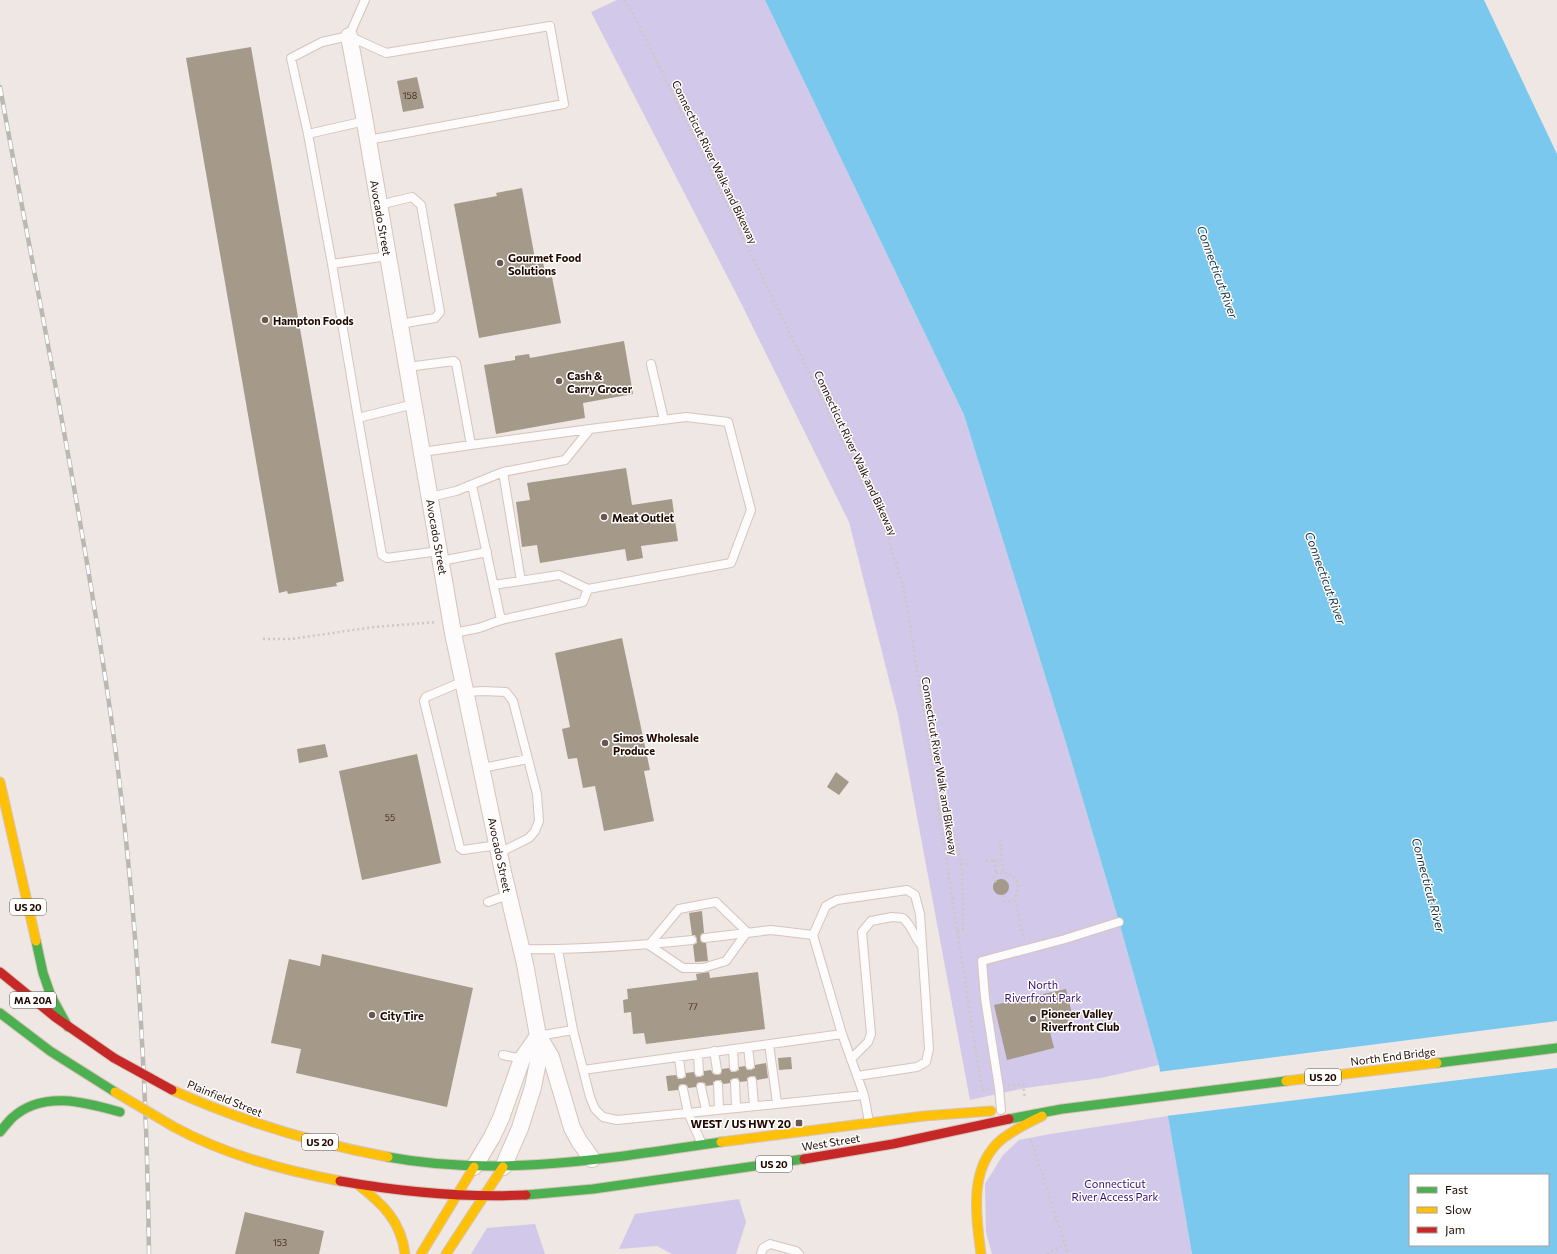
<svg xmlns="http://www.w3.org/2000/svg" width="1557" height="1254" viewBox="0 0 1557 1254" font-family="Commissioner,sans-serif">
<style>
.green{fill:#d2c8e9}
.water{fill:#7ac8ee;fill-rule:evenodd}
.pier{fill:#efe7e3}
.building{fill:#a5998a}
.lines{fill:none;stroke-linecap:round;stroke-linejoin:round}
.lane-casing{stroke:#d6c4ba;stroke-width:10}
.street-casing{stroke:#d6c4ba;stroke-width:18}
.fast-casing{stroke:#d6c4ba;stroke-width:11}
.slow-casing{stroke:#d6c4ba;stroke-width:11}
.jam-casing{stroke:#d6c4ba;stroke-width:11}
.path{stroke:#ccc8c4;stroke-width:2.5;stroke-dasharray:2 3;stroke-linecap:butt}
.lane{stroke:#fdfbfb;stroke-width:8}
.street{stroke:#fdfbfb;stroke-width:16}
.fast{stroke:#4caf50;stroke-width:9}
.slow{stroke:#ffc107;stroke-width:9}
.jam{stroke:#c62828;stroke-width:9}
.rail-casing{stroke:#bbb7b5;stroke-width:4.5}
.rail{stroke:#fff;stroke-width:3;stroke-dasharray:9;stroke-linecap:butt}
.slow-bridge-casing{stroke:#d6c4ba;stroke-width:11;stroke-linecap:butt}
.jam-bridge-casing{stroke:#d6c4ba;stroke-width:11;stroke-linecap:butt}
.slow-bridge{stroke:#ffc107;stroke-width:9}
.jam-bridge{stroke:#c62828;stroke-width:9}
.poi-dot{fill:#6a574f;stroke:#fff;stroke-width:1.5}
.labels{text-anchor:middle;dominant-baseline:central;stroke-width:3;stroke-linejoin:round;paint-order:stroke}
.number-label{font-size:9px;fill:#432e22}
.shield{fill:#fff;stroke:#64544c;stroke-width:1}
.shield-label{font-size:10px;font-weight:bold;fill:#220a00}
.street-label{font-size:11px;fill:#220a00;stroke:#fff}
.poi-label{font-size:11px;font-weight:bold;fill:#220a00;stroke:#fff;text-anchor:start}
.park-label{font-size:11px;fill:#360c71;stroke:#fff}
.water-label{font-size:12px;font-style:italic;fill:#1a323f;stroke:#fff}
</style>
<rect width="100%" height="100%" fill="#efe7e3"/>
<path class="green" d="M617,0H765L964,415L1066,743L1119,922L1159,1065L1101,1078L1025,1088L970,1100L898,715L849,522L741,303L591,12Z
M1168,1116L1192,1254H992L986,1232L985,1184L1003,1155L1019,1140L1050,1134Z
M739,1199L746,1222L736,1254H672L657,1246L619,1249L635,1214Z
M535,1224L545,1254H471L487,1228Z"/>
<path class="water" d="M765,0H1484L1557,154V1254H1192L1159,1065L1119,922L1066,743L964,415ZM1410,1175H1548V1245H1410Z"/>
<path class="pier" d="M1557,1021V1068L1166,1116L1158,1072Z"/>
<path class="building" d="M251,47L344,581L336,583L337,586L288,594L287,591L279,593L186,58Z
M417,77L424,108L403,112L397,81Z
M522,188L536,264L543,262L546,278L552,277L561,323L479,338L454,204L497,196L496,193Z
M624,341L633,394L583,403L585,418L496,434L484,365L515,360V356L529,354L530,358Z
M626,468L632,505L672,499L678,541L641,546L643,558L627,561L625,549L540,563L537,545L522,547L516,502L530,500L527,483Z
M622,638L650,770L644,771L654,821L604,831L595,786L583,788L577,758L568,759L562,729L570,727L555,653Z
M325,744L328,757L299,763L297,749Z
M417,754L441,863L362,880L339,771Z
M836,772L849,782L839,795L827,787Z
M993 887a8 8 0 1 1 16 0a8 8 0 1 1-16 0Z
M702,911L704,933L701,934L700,938L701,942L706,943L708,961L695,962L693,945L697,943V939L695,935H692L689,913Z
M322,954L473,988L447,1107L296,1073L301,1049L271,1043L289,959L320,966Z
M709,972L710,978L758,972L765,1029L646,1044L644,1033L633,1034L631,1012L624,1013L623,1000L628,999L627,989L697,980L696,974Z
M1066,989L1072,1014L1066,1024L1049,1028L1054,1048L1007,1060L994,1005Z
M791,1057L792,1069L779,1070L778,1058Z
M766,1063L768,1078L757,1080L755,1076H751L747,1078V1081L740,1082L738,1078H734L730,1080V1083L723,1084L721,1080H717L713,1082V1085L706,1086L705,1083L700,1082L697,1083L696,1087L688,1088L687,1085L682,1084L679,1085L678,1090L668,1091L666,1076L676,1075L678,1079H682L686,1077V1073L694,1072L696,1077H700L704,1075V1071L711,1070L713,1074L717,1075L721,1074L722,1069L729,1068L731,1072H735L739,1070V1067L745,1066L747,1070H751L755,1068V1065Z
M245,1212L324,1231L319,1254H235Z"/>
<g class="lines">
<defs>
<path id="lane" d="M349,36L365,0
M365,121L308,134L291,58L322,42L349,36L386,53L550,26L564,104L368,140
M308,134L332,264
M379,205L412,197L421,205L440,312L435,318L400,324
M651,364L664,420
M407,367L454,361L456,363L471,445L422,452
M414,404L358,418L382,555L387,558L439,551
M358,418L332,264L388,256
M471,445L590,429
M503,472L521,581
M472,485L501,620L583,602L588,589
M430,497L456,491L503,472L565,460L590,429L686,417L728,422L751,510L731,563L588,589L559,575L494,585
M441,561L487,552
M454,633L479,628L501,620
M464,681L426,697L424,701L460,848L463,850L498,845
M466,692L483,691L506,692L513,701L537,794L539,821L535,831L529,838L499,853
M482,768L528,759
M488,902L508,895
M705,938L771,930L813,935
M649,945L679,909L716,902L747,932
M649,945L683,968H703L726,961L747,932
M522,949C579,950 635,946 692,940
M558,950L573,1030L590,1097L595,1109L603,1117L617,1120L688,1113L702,1144
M538,1036L573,1030
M769,1044L777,1103
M748,1047L750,1065
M733,1049L734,1067
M714,1051L717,1070
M698,1054L699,1072
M503,1055L524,1059
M679,1057L681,1074
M851,1059L868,1042L871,1034L862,932L871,921L892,917L903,918C913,927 913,936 922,946
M583,1070L842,1034
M857,1076L917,1067L926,1062L929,1049L920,914L915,895L907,890L837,900L826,906L813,935L842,1034L864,1095L869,1122
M752,1081L754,1106
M735,1083L736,1107
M718,1085L719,1109
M701,1087L706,1110
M683,1089L688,1113L864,1095
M1001,1110L999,1088L985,998L982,961L1065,939L1119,922
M761,1254L763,1248L770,1244L796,1251L799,1254"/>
<path id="street" d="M349,36L363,111L453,633L503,872L525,964L538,1036V1062L533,1087L520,1128L503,1167
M539,1037L551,1057L572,1128L579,1141L592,1159
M474,1167L492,1137L501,1118L522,1059L538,1036"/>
<path id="fast" d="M36,941L43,973L51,996L68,1027
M0,1013L50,1051L115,1092
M1437,1063L1557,1048
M1009,1119L1062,1109L1286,1081
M0,1132C4,1127 8,1122 12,1118C42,1090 85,1102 120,1112
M388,1157C500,1178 609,1158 721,1142
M526,1195L593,1189L804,1159"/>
<path id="slow" d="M0,782L36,941
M1286,1081L1437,1063
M172,1090C241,1121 313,1143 388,1157
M174,1127C226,1155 282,1170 340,1181
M721,1142L924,1116L991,1111
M357,1184C383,1204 401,1221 405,1254
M421,1254L474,1167
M446,1254L503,1167
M981,1254C976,1216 968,1167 1002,1139C1015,1129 1028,1123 1042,1116"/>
<path id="jam" d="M0,972L55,1017L114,1058
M804,1159L893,1144L1009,1119
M340,1181C402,1192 463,1198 526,1195"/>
</defs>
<use href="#lane" class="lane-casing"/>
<use href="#street" class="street-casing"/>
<use href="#fast" class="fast-casing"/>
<use href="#slow" class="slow-casing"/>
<use href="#jam" class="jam-casing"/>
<path class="path" d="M624,0L634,15L885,528L905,593L982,1090L988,1089
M263,639H291L374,627L437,622
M939,811L945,812C965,848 963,889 963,929L957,931
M1000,839L1003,872L1013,875L1018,883V887L1015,900L1024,940
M994,860L996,873
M986,861L1002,860
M961,865L970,864
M996,882L993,878L996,873L1003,872
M1003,895L1004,900L1006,902L1015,900
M1008,1086L1023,1084L1025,1098
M1031,1140L1068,1254
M1047,1254L1065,1244"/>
<use href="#lane" class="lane"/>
<use href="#street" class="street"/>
<use href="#fast" class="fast"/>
<use href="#slow" class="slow"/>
<use href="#jam" class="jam"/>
<defs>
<path id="rail" d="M0,87C38,297 81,506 111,717C136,895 147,1074 149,1254"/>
</defs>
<use href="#rail" class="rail-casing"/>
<use href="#rail" class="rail"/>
<defs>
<path id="slow-bridge" d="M115,1092L174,1127"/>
<path id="jam-bridge" d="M114,1058L172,1090"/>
</defs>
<use href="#slow-bridge" class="slow-bridge-casing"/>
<use href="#jam-bridge" class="jam-bridge-casing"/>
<use href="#slow-bridge" class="slow-bridge"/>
<use href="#jam-bridge" class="jam-bridge"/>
</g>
<g class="poi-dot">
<circle cx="500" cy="263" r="4"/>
<circle cx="265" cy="320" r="4"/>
<circle cx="559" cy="381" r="4"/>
<circle cx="604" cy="517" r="4"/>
<circle cx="605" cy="743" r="4"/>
<circle cx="372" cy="1015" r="4"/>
<circle cx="1033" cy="1019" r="4"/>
<rect x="795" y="1119" width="8" height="8" rx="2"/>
</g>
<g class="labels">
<g class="number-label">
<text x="410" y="95">158</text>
<text x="390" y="817">55</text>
<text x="693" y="1006">77</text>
<text x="280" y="1242">153</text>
</g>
<g class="shield">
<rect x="10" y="899" width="36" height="16" rx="3"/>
<rect x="10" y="992" width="46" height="16" rx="3"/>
<rect x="1305" y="1069" width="36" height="16" rx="3"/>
<rect x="302" y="1134" width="36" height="16" rx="3"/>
<rect x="756" y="1156" width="36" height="16" rx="3"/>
</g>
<g class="shield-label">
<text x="28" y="907">US 20</text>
<text x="33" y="1000">MA 20A</text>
<text x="1323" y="1077">US 20</text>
<text x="320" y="1142">US 20</text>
<text x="774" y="1164">US 20</text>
</g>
<g class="street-label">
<text transform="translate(715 162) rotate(64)">Connecticut River Walk and Bikeway</text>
<text transform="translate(381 218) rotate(80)">Avocado Street</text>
<text transform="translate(856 453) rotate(65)">Connecticut River Walk and Bikeway</text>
<text transform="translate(437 537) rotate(80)">Avocado Street</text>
<text transform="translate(940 766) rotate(81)">Connecticut River Walk and Bikeway</text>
<text transform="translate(500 855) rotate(78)">Avocado Street</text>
<text transform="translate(1393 1056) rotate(-7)">North End Bridge</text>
<text transform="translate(225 1098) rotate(22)">Plainfield Street</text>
<text transform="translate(831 1142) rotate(-9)">West Street</text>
</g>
<g class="poi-label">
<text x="508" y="257">Gourmet Food<tspan x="508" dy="13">Solutions</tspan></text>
<text x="273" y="320">Hampton Foods</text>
<text x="567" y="375">Cash &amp;<tspan x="567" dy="13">Carry Grocer</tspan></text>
<text x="612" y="517">Meat Outlet</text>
<text x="613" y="737">Simos Wholesale<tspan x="613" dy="13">Produce</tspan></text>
<text x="1041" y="1013">Pioneer Valley<tspan x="1041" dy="13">Riverfront Club</tspan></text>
<text x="380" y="1015">City Tire</text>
<text x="791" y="1123" text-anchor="end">WEST / US HWY 20</text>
</g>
<g class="park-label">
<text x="1043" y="984">North<tspan x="1043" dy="13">Riverfront Park</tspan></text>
<text x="1115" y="1183">Connecticut<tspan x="1115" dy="13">River Access Park</tspan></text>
</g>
<g class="water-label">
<text transform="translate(1218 272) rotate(70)">Connecticut River</text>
<text transform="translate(1326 578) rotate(70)">Connecticut River</text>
<text transform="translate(1429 885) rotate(75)">Connecticut River</text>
</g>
</g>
<rect x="1409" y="1174" width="140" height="72" fill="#ffffff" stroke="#a79d99"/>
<rect x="1417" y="1187" width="20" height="6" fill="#4caf50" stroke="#a79d99"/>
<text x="1445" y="1194" font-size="12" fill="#220a00">Fast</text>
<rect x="1417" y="1207" width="20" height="6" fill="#ffc107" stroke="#a79d99"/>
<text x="1445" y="1214" font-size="12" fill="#220a00">Slow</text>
<rect x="1417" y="1227" width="20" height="6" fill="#c62828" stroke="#a79d99"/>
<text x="1445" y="1234" font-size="12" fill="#220a00">Jam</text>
</svg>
